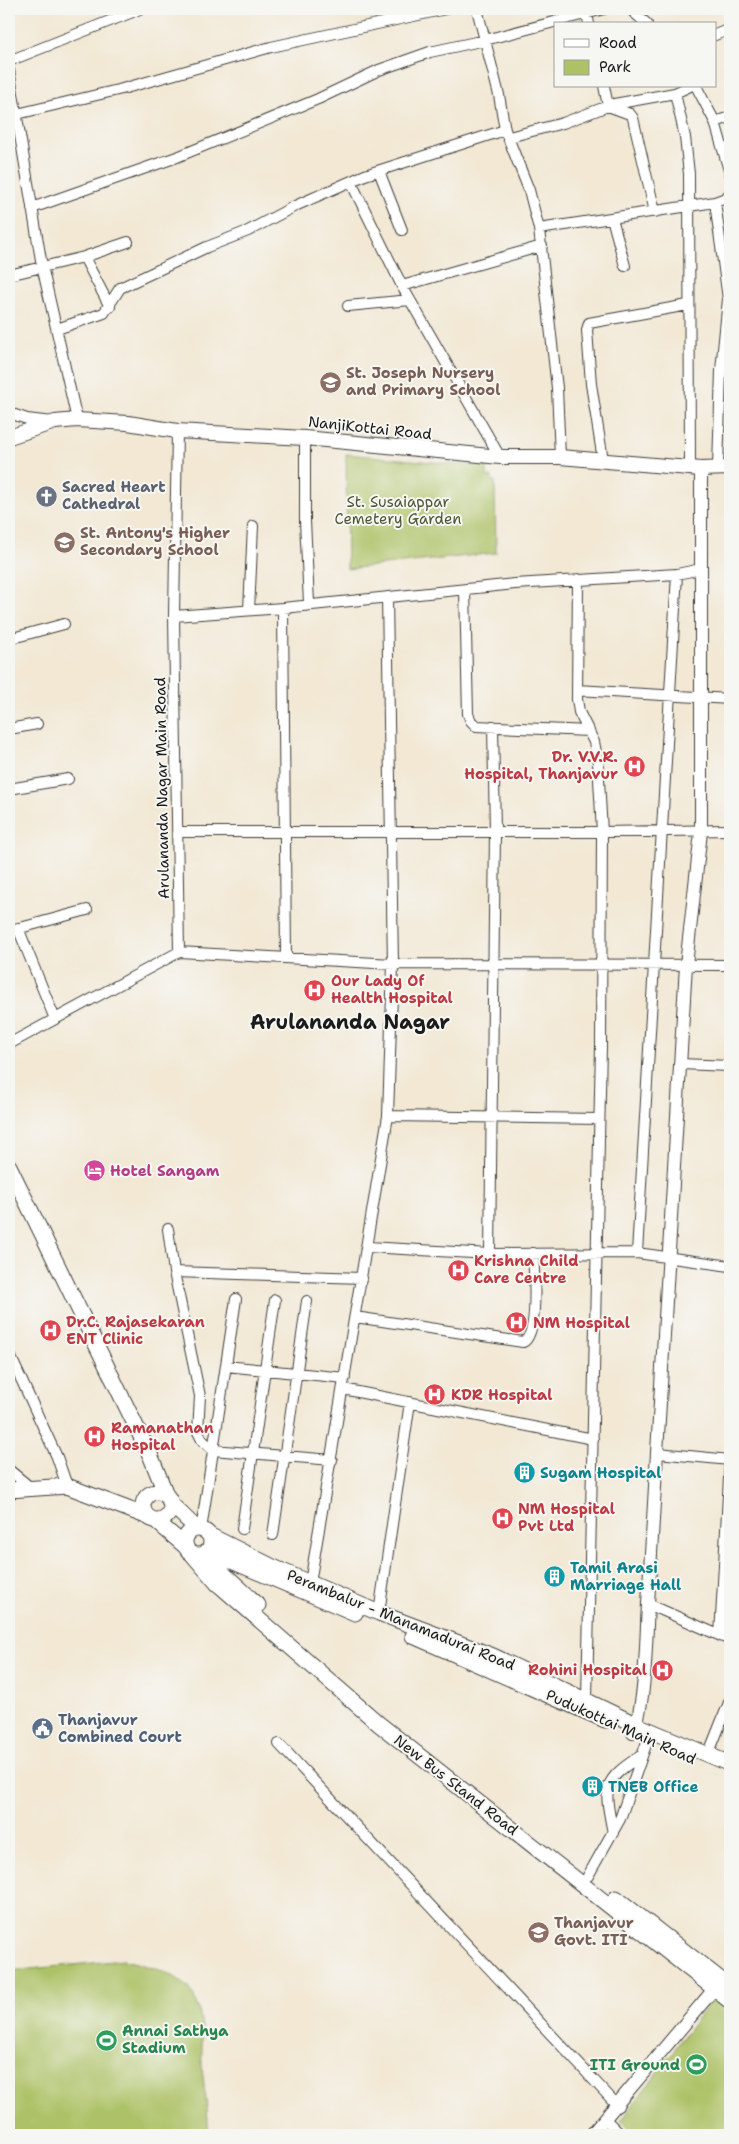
<svg xmlns="http://www.w3.org/2000/svg" width="739" height="2144" viewBox="0 0 739 2144" font-family="'Shantell Sans',sans-serif">
<style>
.green{fill:#adc267;stroke:#646f42}
.lines{fill:none;stroke-linecap:round;stroke-linejoin:round}
.minor-casing{stroke:#3c3b38;stroke-width:12}
.tertiary-casing{stroke:#3c3b38;stroke-width:14}
.secondary-casing{stroke:#3c3b38;stroke-width:16}
.primary-casing{stroke:#3c3b38;stroke-width:17}
.minor{stroke:#fff;stroke-width:10}
.tertiary{stroke:#fff;stroke-width:12}
.secondary{stroke:#fff;stroke-width:14}
.primary{stroke:#fff;stroke-width:15}
.labels{text-anchor:middle;dominant-baseline:central;stroke-width:4;stroke-linejoin:round;paint-order:stroke}
.education-label{font-size:15px;font-weight:bold;fill:#785e54;stroke:#f6f6f2;text-anchor:start}
.street-label{font-size:15px;fill:#1c1c1c;stroke:#f6f6f2}
.worship-label{font-size:15px;font-weight:bold;fill:#5b616d;stroke:#f6f6f2;text-anchor:start}
.park-label{font-size:15px;fill:#4f5636;stroke:#f6f6f2}
.health-label{font-size:15px;font-weight:bold;fill:#be3a42;stroke:#f6f6f2;text-anchor:start}
.hotel-label{font-size:15px;font-weight:bold;fill:#b23c85;stroke:#f6f6f2;text-anchor:start}
.culture-label{font-size:15px;font-weight:bold;fill:#0d838f;stroke:#f6f6f2;text-anchor:start}
.service-label{font-size:15px;font-weight:bold;fill:#4e5e75;stroke:#f6f6f2;text-anchor:start}
.leisure-label{font-size:15px;font-weight:bold;fill:#27864d;stroke:#f6f6f2;text-anchor:start}
.district-label{font-size:20px;font-weight:bold;fill:#1c1c1c;stroke:#f6f6f2}
</style>
<rect width="100%" height="100%" fill="#f6f6f2"/>
<filter id="ink" filterUnits="userSpaceOnUse"><feTurbulence type="fractalNoise" baseFrequency=".02" numOctaves="2"/><feDisplacementMap in="SourceGraphic" scale="10" xChannelSelector="R" yChannelSelector="G"/><feConvolveMatrix kernelMatrix="1 2 1 2 8 2 1 2 1" color-interpolation-filters="sRGB"/></filter>
<filter id="wash" filterUnits="userSpaceOnUse"><feTurbulence type="fractalNoise" baseFrequency=".0096" numOctaves="4" result="noise"/><feDisplacementMap in="SourceGraphic" scale="20" xChannelSelector="R" yChannelSelector="G"/><feGaussianBlur stdDeviation="1.12" result="paint"/><feColorMatrix in="noise" values="0 0 0 0 0 0 0 0 0 0 0 0 0 0 0 0 0 1.4 0 .05"/><feComposite in="paint" operator="in"/></filter>
<g filter="url(#wash)">
<rect width="100%" height="100%" fill="#f2e8d4"/>
<path class="green" d="M346,454L487,467V477H492V481H495L496,553L347,569Z
M124,1960C167,1971 198,1977 202,2028C203,2041 201,2054 202,2067C204,2090 209,2111 208,2135H9V1971Z
M714,1996L730,2010V2135H636L621,2121Z"/>
</g>
<g filter="url(#ink)">
<g class="lines">
<defs>
<path id="minor" d="M477,9L499,95L505,130L529,190L539,229L557,388L560,457
M630,9L647,24
M587,13L589,24
M715,35L725,31
M9,61L140,9
M9,70L42,266L77,420
M696,86L715,122L730,174
M675,93L685,137L689,174L690,468
M609,105L675,93L690,86
M608,106L630,114L633,118L655,212
M17,114L122,89L271,47L446,9
M715,122L730,117
M509,137L563,123L608,106L604,86
M379,171L402,230
M351,182L402,286L500,457
M715,202L728,299L721,370L718,468
M32,208L177,157L318,99L379,70L430,52L485,40L604,9
M612,218L625,266
M539,229L715,202L726,198L730,193
M84,257L110,307
M9,275L84,257L128,242
M402,286L542,246
M348,306L410,300
M57,329L104,313L120,288L207,247L248,231L295,206L365,175L505,130
M9,413L27,419L52,422
M305,438V521L309,603
M603,460L591,384L587,330L589,323L688,305
M578,579L577,699L579,712L594,742L598,762L602,832L601,1046L587,1700
M465,590L468,714L471,721L476,726L589,731
M283,608L286,958
M249,610L253,526
M174,616L283,608L515,584L677,574L701,569
M9,639L64,624
M577,690L730,699
M9,729L37,724
M9,789L68,779
M179,832H602L730,830
M18,928L55,1019
M9,931L87,910
M179,952L393,964L730,965
M9,1044L179,952L174,616L177,431
M680,1064L730,1066
M388,1116L599,1119
M168,1229L174,1272L200,1396L198,1432L202,1440L213,1450L332,1460
M368,1247L490,1254L637,1253L730,1266
M637,1253L677,574
M490,1254L495,832L493,726
M174,1272L362,1278
M355,1317L523,1342C539,1335 534,1270 533,1253
M9,1353L57,1457L67,1486
M226,1366L345,1378
M343,1389L593,1439
M658,1453L730,1460
M9,1470L31,1488
M242,1529L275,1300
M201,1530L236,1299
M273,1535L307,1301
M309,1589L388,1116L393,964L387,597
M648,1604L730,1640
M379,1613L410,1402
M720,1635L730,1460
M279,1744L618,2106
M708,1755L730,1700
M613,1833C604,1787 601,1781 642,1755
M588,1876L620,1819L648,1739
M606,2120L621,2135"/>
<path id="tertiary" d="M633,1733C646,1704 646,1637 648,1604L686,965L701,832V469
M591,2135L720,1982"/>
<path id="secondary" d="M9,437L55,422L77,420L128,423L177,431L305,438L500,457H560L701,469L730,468"/>
<path id="primary" d="M9,1166L151,1457L167,1497
M9,1490L67,1486L146,1516
M143 1506a14 14 0 1 1 28 0a14 14 0 1 1-28 0Z
M170,1503L197,1529
M155,1520L185,1546
M185 1542a13 13 0 1 1 26 0a13 13 0 1 1-26 0Z
M209,1535L273,1567L379,1613L493,1656L637,1725L730,1764
M208,1551L223,1573L258,1605
M208,1551L355,1613
M193,1555L217,1583L379,1724L730,2001
M413,1636L605,1720
M616,1898L726,1984"/>
</defs>
<use href="#minor" class="minor-casing"/>
<use href="#tertiary" class="tertiary-casing"/>
<use href="#secondary" class="secondary-casing"/>
<use href="#primary" class="primary-casing"/>
<use href="#minor" class="minor"/>
<use href="#tertiary" class="tertiary"/>
<use href="#secondary" class="secondary"/>
<use href="#primary" class="primary"/>
</g>
</g>
<defs>
<symbol id="school-disc" viewBox="-11 -11 22 22"><circle r="9.5" fill="#8d6e63" stroke="#f6f6f2"/><path d="M0-5L7-2L0 1L-7-2ZM-4 1L0 2.5L4 1V4Q0 6-4 4Z" fill="#fff"/></symbol>
<symbol id="church-disc" viewBox="-11 -11 22 22"><circle r="9.5" fill="#6b7280" stroke="#f6f6f2"/><path d="M-1.2-6h2.4v3.5h3.3v2.4h-3.3V6h-2.4V-.1h-3.3v-2.4h3.3Z" fill="#fff"/></symbol>
<symbol id="hospital-disc" viewBox="-11 -11 22 22"><circle r="9.5" fill="#e0444e" stroke="#f6f6f2"/><path d="M-5-5h3v3.5h4V-5h3V5h-3V1.5h-4V5h-3Z" fill="#fff"/></symbol>
<symbol id="hotel-disc" viewBox="-11 -11 22 22"><circle r="9.5" fill="#d1479c" stroke="#f6f6f2"/><path d="M-6-4.5h1.5V1H6V5H4.5V3h-9V5H-6ZM-4 0a1.8 1.8 0 1 1 3.6 0ZM.5 0V-2.5h3Q6-2.5 6 0Z" fill="#fff"/></symbol>
<symbol id="building-disc" viewBox="-11 -11 22 22"><circle r="9.5" fill="#0f9aa8" stroke="#f6f6f2"/><path d="M-4-6H4V6H1V3H-1V6H-4ZM-2.5-4.3h1.7v1.8h-1.7ZM.8-4.3h1.7v1.8H.8ZM-2.5-1h1.7V.8h-1.7ZM.8-1h1.7V.8H.8Z" fill="#fff"/></symbol>
<symbol id="civic-disc" viewBox="-11 -11 22 22"><circle r="9.5" fill="#5c6f8a" stroke="#f6f6f2"/><path d="M-.6-6.5H3V-4.5H.6V-3L4-1V1h2V6H-6V1h2V-1L-.6-3ZM-1.2 2.5V6h2.4V2.5Z" fill="#fff"/></symbol>
<symbol id="university-disc" viewBox="-11 -11 22 22"><circle r="9.5" fill="#8d6e63" stroke="#f6f6f2"/><path d="M0-5L7-2L0 1L-7-2ZM-4 1L0 2.5L4 1V4Q0 6-4 4Z" fill="#fff"/></symbol>
<symbol id="stadium-disc" viewBox="-11 -11 22 22"><circle r="9.5" fill="#2e9e5b" stroke="#f6f6f2"/><path d="M0-5a6.5 5 0 1 0 0 10a6.5 5 0 1 0 0-10ZM-3.5-1.8h7v3.6h-7Z" fill="#fff"/></symbol>
</defs>
<g fill-rule="evenodd">
<use href="#school-disc" x="318" y="370" width="25" height="25"/>
<use href="#church-disc" x="34" y="484" width="25" height="25"/>
<use href="#school-disc" x="52" y="530" width="25" height="25"/>
<use href="#hospital-disc" x="622" y="754" width="25" height="25"/>
<use href="#hospital-disc" x="302" y="978" width="25" height="25"/>
<use href="#hotel-disc" x="82" y="1158" width="25" height="25"/>
<use href="#hospital-disc" x="446" y="1258" width="25" height="25"/>
<use href="#hospital-disc" x="504" y="1310" width="25" height="25"/>
<use href="#hospital-disc" x="38" y="1318" width="25" height="25"/>
<use href="#hospital-disc" x="422" y="1382" width="25" height="25"/>
<use href="#hospital-disc" x="82" y="1424" width="25" height="25"/>
<use href="#building-disc" x="512" y="1460" width="25" height="25"/>
<use href="#hospital-disc" x="490" y="1506" width="25" height="25"/>
<use href="#building-disc" x="542" y="1564" width="25" height="25"/>
<use href="#hospital-disc" x="650" y="1658" width="25" height="25"/>
<use href="#civic-disc" x="30" y="1716" width="25" height="25"/>
<use href="#building-disc" x="580" y="1774" width="25" height="25"/>
<use href="#university-disc" x="526" y="1920" width="25" height="25"/>
<use href="#stadium-disc" x="94" y="2028" width="25" height="25"/>
<use href="#stadium-disc" x="684" y="2052" width="25" height="25"/>
</g>
<g class="labels">
<g class="education-label">
<text x="346" y="373">St. Joseph Nursery<tspan x="346" dy="17">and Primary School</tspan></text>
<text x="80" y="533">St. Antony's Higher<tspan x="80" dy="17">Secondary School</tspan></text>
<text x="554" y="1923">Thanjavur<tspan x="554" dy="17">Govt. ITI</tspan></text>
</g>
<g class="street-label">
<text transform="translate(370 428) rotate(6)">NanjiKottai Road</text>
<text transform="translate(162 788) rotate(-91)">Arulananda Nagar Main Road</text>
<text transform="translate(401 1620) rotate(22)">Perambalur - Manamadurai Road</text>
<text transform="translate(621 1727) rotate(24)">Pudukottai Main Road</text>
<text transform="translate(456 1785) rotate(38)">New Bus Stand Road</text>
</g>
<g class="worship-label">
<text x="62" y="487">Sacred Heart<tspan x="62" dy="17">Cathedral</tspan></text>
</g>
<g class="park-label">
<text x="398" y="502">St. Susaiappar<tspan x="398" dy="17">Cemetery Garden</tspan></text>
</g>
<g class="health-label">
<text x="618" y="757" text-anchor="end">Dr. V.V.R.<tspan x="618" dy="17">Hospital, Thanjavur</tspan></text>
<text x="331" y="981">Our Lady Of<tspan x="331" dy="17">Health Hospital</tspan></text>
<text x="474" y="1261">Krishna Child<tspan x="474" dy="17">Care Centre</tspan></text>
<text x="66" y="1322">Dr.C. Rajasekaran<tspan x="66" dy="17">ENT Clinic</tspan></text>
<text x="533" y="1323">NM Hospital</text>
<text x="451" y="1395">KDR Hospital</text>
<text x="111" y="1428">Ramanathan<tspan x="111" dy="17">Hospital</tspan></text>
<text x="518" y="1509">NM Hospital<tspan x="518" dy="17">Pvt Ltd</tspan></text>
<text x="647" y="1670" text-anchor="end">Rohini Hospital</text>
</g>
<g class="hotel-label">
<text x="110" y="1171">Hotel Sangam</text>
</g>
<g class="culture-label">
<text x="540" y="1473">Sugam Hospital</text>
<text x="570" y="1568">Tamil Arasi<tspan x="570" dy="17">Marriage Hall</tspan></text>
<text x="608" y="1787">TNEB Office</text>
</g>
<g class="service-label">
<text x="58" y="1720">Thanjavur<tspan x="58" dy="17">Combined Court</tspan></text>
</g>
<g class="leisure-label">
<text x="122" y="2031">Annai Sathya<tspan x="122" dy="17">Stadium</tspan></text>
<text x="680" y="2065" text-anchor="end">ITI Ground</text>
</g>
<g class="district-label">
<text x="350" y="1022">Arulananda Nagar</text>
</g>
</g>
<rect width="739" height="2144" fill="none" stroke="#f6f6f2" stroke-width="30"/>
<rect x="554" y="22" width="162" height="65" fill="#f6f6f2" stroke="#9f9f9c"/>
<rect x="564" y="39" width="25" height="8" fill="#ffffff" stroke="#9f9f9c"/>
<text x="599" y="48" font-size="15" fill="#1c1c1c">Road</text>
<rect x="564" y="60" width="25" height="15" fill="#adc267" stroke="#9f9f9c"/>
<text x="599" y="72" font-size="15" fill="#1c1c1c">Park</text>
</svg>
